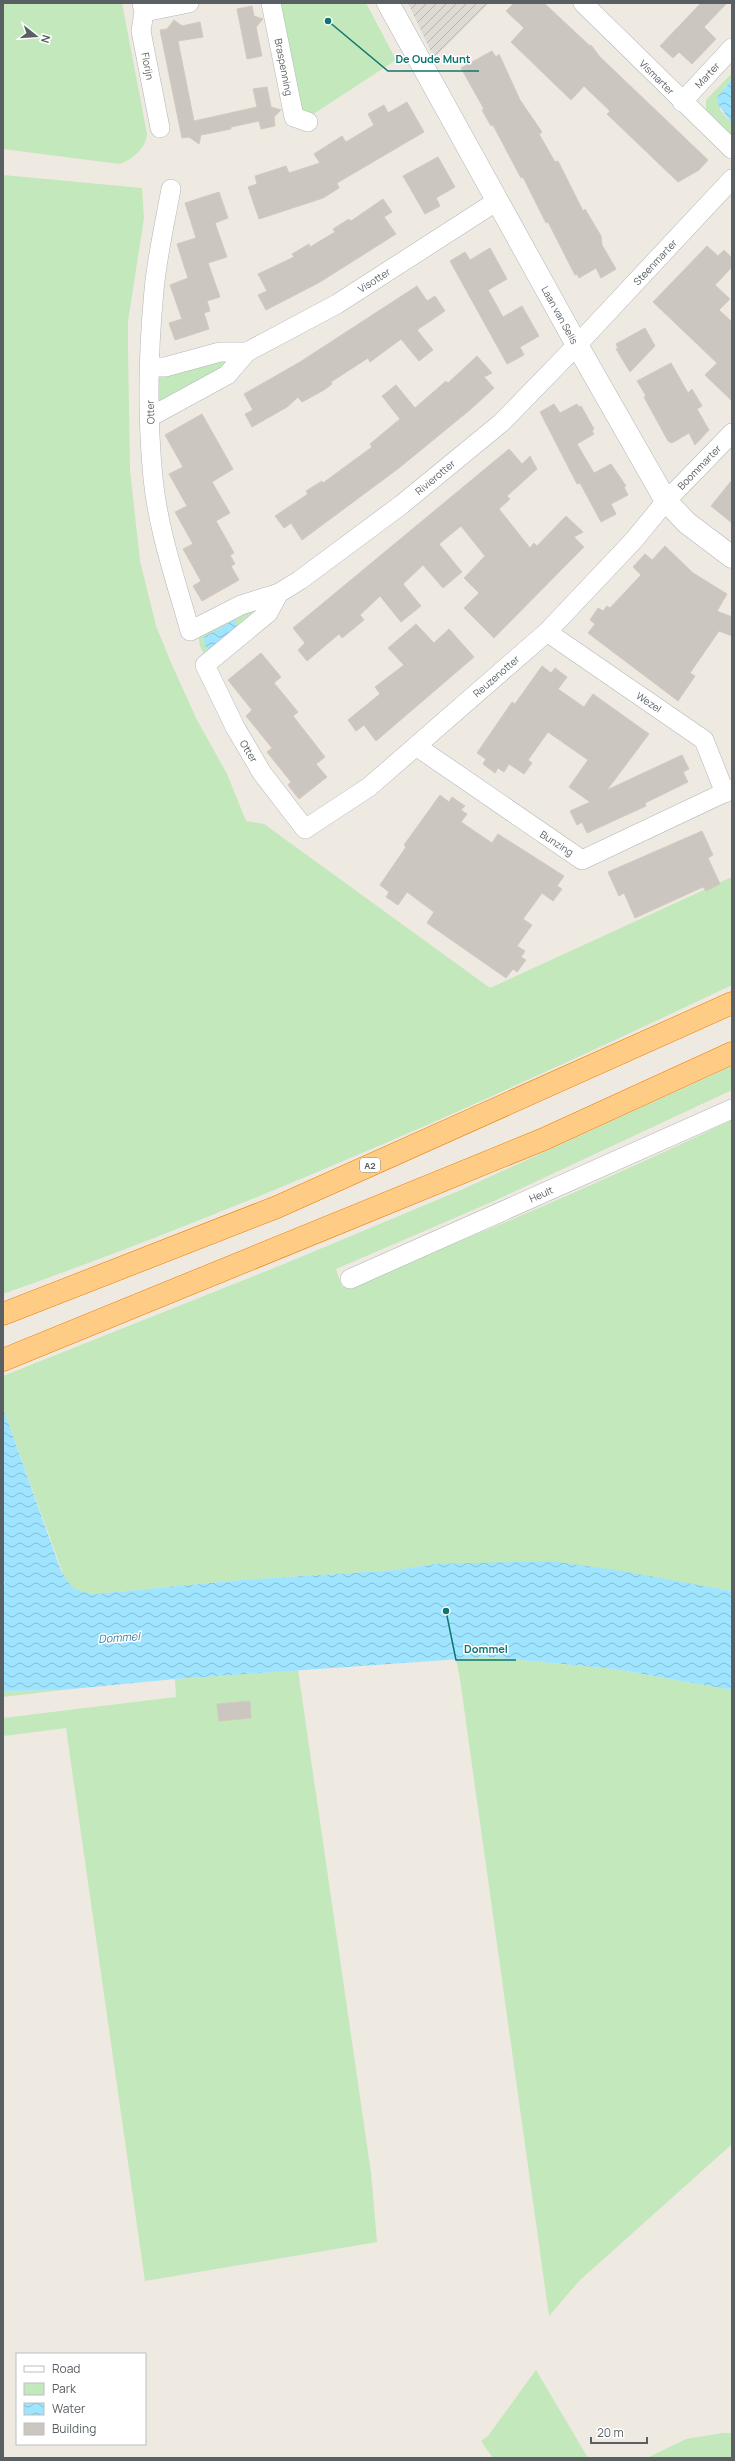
<svg xmlns="http://www.w3.org/2000/svg" width="735" height="2461" viewBox="0 0 735 2461" font-family="Manrope,sans-serif">
<style>
.industrial{fill:url(#industrial-furrows)}
.green{fill:#c2e8bb}
.water{fill:url(#water-waves)}
.building{fill:#cbc6c0;stroke:#d3c9bf}
.lines{fill:none;stroke-linecap:round;stroke-linejoin:round}
.minor-casing{stroke:#b2b6ba;stroke-width:20}
.tertiary-casing{stroke:#b2b6ba;stroke-width:23}
.motorway-casing{stroke:#ee7d00;stroke-width:23}
.minor{stroke:#fff;stroke-width:19}
.tertiary{stroke:#fff;stroke-width:22}
.motorway{stroke:#ffcc86;stroke-width:22}
.labels{text-anchor:middle;dominant-baseline:central;stroke-width:3;stroke-linejoin:round;paint-order:stroke}
.shield{fill:#fff;stroke:#8b8f92;stroke-width:1}
.shield-label{font-size:9px;font-weight:bold;fill:#595f63}
.street-label{font-size:10px;fill:#595f63;stroke:#fff}
.water-label{font-size:11px;font-style:italic;fill:#317da6;stroke:#fff}
.leader{fill:none;stroke:#0f766e;stroke-width:1.5}
.callout-dot{fill:#0f766e;stroke:#fff;stroke-width:1.5}
.callout-label{font-size:11px;text-anchor:middle;font-weight:bold;fill:#0f766e;stroke:#fff;stroke-width:3;stroke-linejoin:round;paint-order:stroke}
</style>
<defs>
<pattern id="industrial-furrows" width="10" height="10" patternUnits="userSpaceOnUse"><rect width="10" height="10" fill="#dedbd5"/><path d="M-1 1l2-2M0 10L10 0M9 11l2-2" fill="none" stroke="#b7b5b0"/></pattern>
<pattern id="water-waves" width="16" height="10" patternUnits="userSpaceOnUse"><rect width="16" height="10" fill="#9fe5ff"/><path d="M0 5q4-4 8 0t8 0" fill="none" stroke="#85bdd2"/></pattern>
</defs>
<rect width="100%" height="100%" fill="#eee9e1"/>
<path class="industrial" d="M408,3H489L434,58Z"/>
<path class="green" d="M3,3H122L147,134C146,148 133,159 120,164L3,149Z
M278,3H366L396,60L301,122Z
M732,73V79L724,88L720,110L732,124V138L706,112V100Z
M3,175L142,188L144,218L128,321V348L130,471L140,561L156,626L172,665L197,720L227,774L246,821L264,824L490,988L732,877V985C494,1098 252,1206 3,1294Z
M226,356L231,364L161,403L158,401V374Z
M267,601L207,656C201,652 198,642 199,635Z
M732,1066V1090L494,1201L336,1269L342,1287C474,1238 605,1181 732,1120V1591L709,1587L435,1564L396,1570L241,1580L95,1594L76,1591L65,1579L3,1408V1376L284,1264L461,1190Z
M489,1657L614,1669L732,1690V2144L579,2281L549,2316L460,1679L456,1659Z
M298,1670L371,2173L377,2242L145,2281L66,1728L3,1736V1718L176,1697L175,1679Z
M62,1690L3,1697V1691Z
M536,2370L588,2458H493L481,2441L488,2436Z
M723,2433H732V2458H647L686,2439Z"/>
<path class="water" d="M732,79V124L718,104V96Z
M235,620L238,629L211,650L205,646L204,637Z
M3,1408L60,1568C70,1588 74,1591 95,1594L241,1580L396,1570L435,1564L551,1561L621,1571L732,1591V1690L614,1669L489,1657L175,1679L62,1690L3,1691V1584H5L3,1577Z"/>
<path class="building" d="M514,3H544L590,46L591,45L600,57L708,160L699,170L678,182L607,114L610,111L584,86L571,100L511,42L524,28L506,11Z
M701,3H727L704,27L716,39L692,64L679,52L673,58L660,46Z
M252,6L254,16L263,19L256,27L262,56L247,59L237,9Z
M174,20L182,26L200,22L203,37L178,41L194,121L257,107L253,89L267,87L271,107L281,110L274,117L275,126L261,129L259,121L231,127V129L201,135L199,144L189,137L182,138L160,30L167,29Z
M492,51L496,57L499,54L520,100L542,132L539,134L555,162L558,161L583,211L585,209L601,236L602,245L616,269L601,278L596,268L579,278L577,274L575,275L548,222L546,223L523,177L521,178L493,125L491,126L482,110L484,109L461,68Z
M407,102L424,132L337,183L339,188L323,198L259,219L248,187L257,184L255,176L286,166L289,173L320,163L314,154L342,136L346,142L374,125L368,114L384,105L388,113Z
M438,157L455,187L436,198L440,206L425,214L403,176Z
M219,192L228,218L215,223L227,257L208,263L220,297L207,301L210,311L204,313L209,329L175,340L169,323L182,319L170,285L188,278L177,244L196,238L185,203Z
M383,199L392,212L384,217L396,234L320,282L266,310L258,295L267,291L258,274L294,257L292,254L309,244L310,247L335,232L333,229L349,219L351,221Z
M707,246L718,256L724,250L732,258V267L715,285L730,299L719,310L732,322V401L705,375L717,363L653,302Z
M490,248L507,279L488,290L503,317L522,306L539,336L520,347L524,355L507,364L450,261L465,252L470,260Z
M417,286L427,301L435,296L445,311L417,330L433,350L419,361L401,339L370,362L368,358L331,382L332,384L324,390L302,402L298,397L287,407L252,427L245,414L253,410L244,394L300,362Z
M645,328L655,346L630,372L616,349L618,348L616,344Z
M477,356L492,373L484,377L494,388L471,409L399,468L302,540L291,523L284,528L275,516L308,494L306,491L322,481L323,483L372,447L370,444L400,419L382,396L396,385L415,408L446,381L448,383Z
M671,363L688,393L692,389L702,406L697,409L709,430L695,445L689,433L672,443L668,441L644,397L646,396L637,381Z
M554,404L560,413L577,404L579,407L581,406L594,429L592,431L594,434L577,444L594,473L611,464L626,486L624,487L628,495L611,504L616,514L601,522L580,483L577,484L540,412Z
M202,414L233,469L212,482L230,513L216,521L234,553L230,555L235,564L231,566L239,580L202,601L193,586L201,581L183,549L193,544L175,512L187,506L169,474L183,467L165,435Z
M509,449L522,464L530,456L537,469L507,496L510,499L499,509L530,548L534,543L537,546L566,516L583,532L574,537L584,547L572,559L494,638L464,608L479,593L464,578L485,556L461,526L439,544L462,572L443,588L423,565L403,584L421,606L401,622L380,596L360,615L364,620L342,638L339,634L307,661L298,650L305,643L293,628Z
M732,480V523L711,506Z
M665,546L693,573L727,594L717,611L732,617V636L719,631L690,673L695,676L678,701L588,633L595,624L590,620L598,608L603,611L607,606L610,608L641,575L633,567L645,554L652,560Z
M416,624L434,643L449,629L474,657L376,741L364,725L356,731L348,720L380,694L375,687L404,665L388,648Z
M261,653L281,677L274,683L298,712L293,716L325,757L316,764L327,777L299,799L288,785L291,782L267,752L272,748L246,716L252,710L228,680Z
M542,666L551,673L555,668L567,677L558,689L584,707L593,694L649,734L607,790L682,755L689,769L683,772L688,782L645,803L646,806L587,833L582,822L577,825L570,811L590,802L569,787L588,760L548,732L528,760L532,763L524,774L509,764L504,772L498,768L495,773L483,764L486,759L477,753L512,702L515,704Z
M440,795L449,802L452,797L465,806L461,810L467,814L461,822L492,843L498,834L564,876L557,886L562,889L553,901L542,893L523,919L532,925L517,946L525,951L521,957L526,960L517,972L513,969L506,978L427,923L434,912L407,892L398,905L386,897L389,892L380,885L406,847L404,845Z
M702,831L713,855L708,858L720,884L706,891L703,887L635,918L624,893L619,896L608,872Z
M250,1701L251,1718L219,1721L217,1704Z"/>
<g class="lines">
<defs>
<path id="minor" d="M142,3L144,12L141,31L160,128
M271,3L294,117L308,122
M583,3L732,149
M144,12L189,3
M682,102L732,48
M171,189C165,222 157,257 154,290C148,353 147,416 153,478C158,530 176,581 190,631L241,605L279,593L300,580L401,505L501,423L577,345L732,179
M149,367H165L220,352H247
M150,417L227,375L247,352L337,304L497,201
M279,593L268,613L205,665L235,727L262,773L305,829L369,787L547,632L634,540L666,501L732,433
M547,632L704,740L725,793
M416,746L582,860L732,789
M350,1279L732,1109"/>
<path id="tertiary" d="M388,3L577,345L666,501L687,523L732,557"/>
<path id="motorway" d="M3,1314L277,1207L732,1003
M3,1360L544,1139L732,1053"/>
</defs>
<use href="#minor" class="minor-casing"/>
<use href="#tertiary" class="tertiary-casing"/>
<use href="#motorway" class="motorway-casing"/>
<use href="#minor" class="minor"/>
<use href="#tertiary" class="tertiary"/>
<use href="#motorway" class="motorway"/>
</g>
<g class="labels">
<rect class="shield" x="360" y="1158" width="20" height="14" rx="3"/>
<g class="shield-label">
<text x="370" y="1165">A2</text>
</g>
<g class="street-label">
<text transform="translate(148 66) rotate(79)">Florijn</text>
<text transform="translate(284 67) rotate(79)">Braspenning</text>
<text transform="translate(707 75) rotate(-47)">Marter</text>
<text transform="translate(657 77) rotate(45)">Vismarter</text>
<text transform="translate(655 262) rotate(-47)">Steenmarter</text>
<text transform="translate(374 280) rotate(-33)">Visotter</text>
<text transform="translate(560 315) rotate(61)">Laan van Selis</text>
<text transform="translate(150 412) rotate(-92)">Otter</text>
<text transform="translate(699 467) rotate(-46)">Boommarter</text>
<text transform="translate(435 477) rotate(-40)">Rivierotter</text>
<text transform="translate(496 676) rotate(-41)">Reuzenotter</text>
<text transform="translate(649 702) rotate(34)">Wezel</text>
<text transform="translate(249 751) rotate(59)">Otter</text>
<text transform="translate(557 843) rotate(33)">Bunzing</text>
<text transform="translate(541 1194) rotate(-24)">Heult</text>
</g>
<g class="water-label">
<text transform="translate(119 1637) rotate(-4)">Dommel</text>
</g>
</g>
<path class="leader" d="M328 21L388 71H479M446 1611L456 1660H516"/>
<g class="callout-dot">
<circle cx="328" cy="21" r="4"/>
<circle cx="446" cy="1611" r="4"/>
</g>
<g class="callout-label">
<text x="433" y="63">De Oude Munt</text>
<text x="486" y="1653">Dommel</text>
</g>
<rect width="735" height="2461" fill="none" stroke="#595f63" stroke-width="8"/>
<rect x="16" y="2353" width="130" height="92" fill="#ffffff" stroke="#bdbfc1"/>
<rect x="24" y="2366" width="20" height="6" fill="#ffffff" stroke="#bdbfc1"/>
<text x="52" y="2373" font-size="12" fill="#595f63">Road</text>
<rect x="24" y="2383" width="20" height="12" fill="#c2e8bb" stroke="#bdbfc1"/>
<text x="52" y="2393" font-size="12" fill="#595f63">Park</text>
<rect x="24" y="2403" width="20" height="12" fill="url(#water-waves)" stroke="#bdbfc1"/>
<text x="52" y="2413" font-size="12" fill="#595f63">Water</text>
<rect x="24" y="2423" width="20" height="12" fill="#cbc6c0" stroke="#bdbfc1"/>
<text x="52" y="2433" font-size="12" fill="#595f63">Building</text>
<g transform="translate(36 36) rotate(107)" stroke="#ffffff" stroke-width="3" paint-order="stroke">
<path d="M0-3L7 15L0 10L-7 15Z" fill="#595f63"/>
<text y="-6" font-size="11" font-weight="bold" text-anchor="middle" fill="#595f63">N</text>
</g>
<path d="M591 2437v6h56v-6" fill="none" stroke="#595f63" stroke-width="2"/>
<text x="597" y="2437" font-size="12" fill="#595f63" stroke="#ffffff" stroke-width="3" paint-order="stroke">20 m</text>
</svg>
